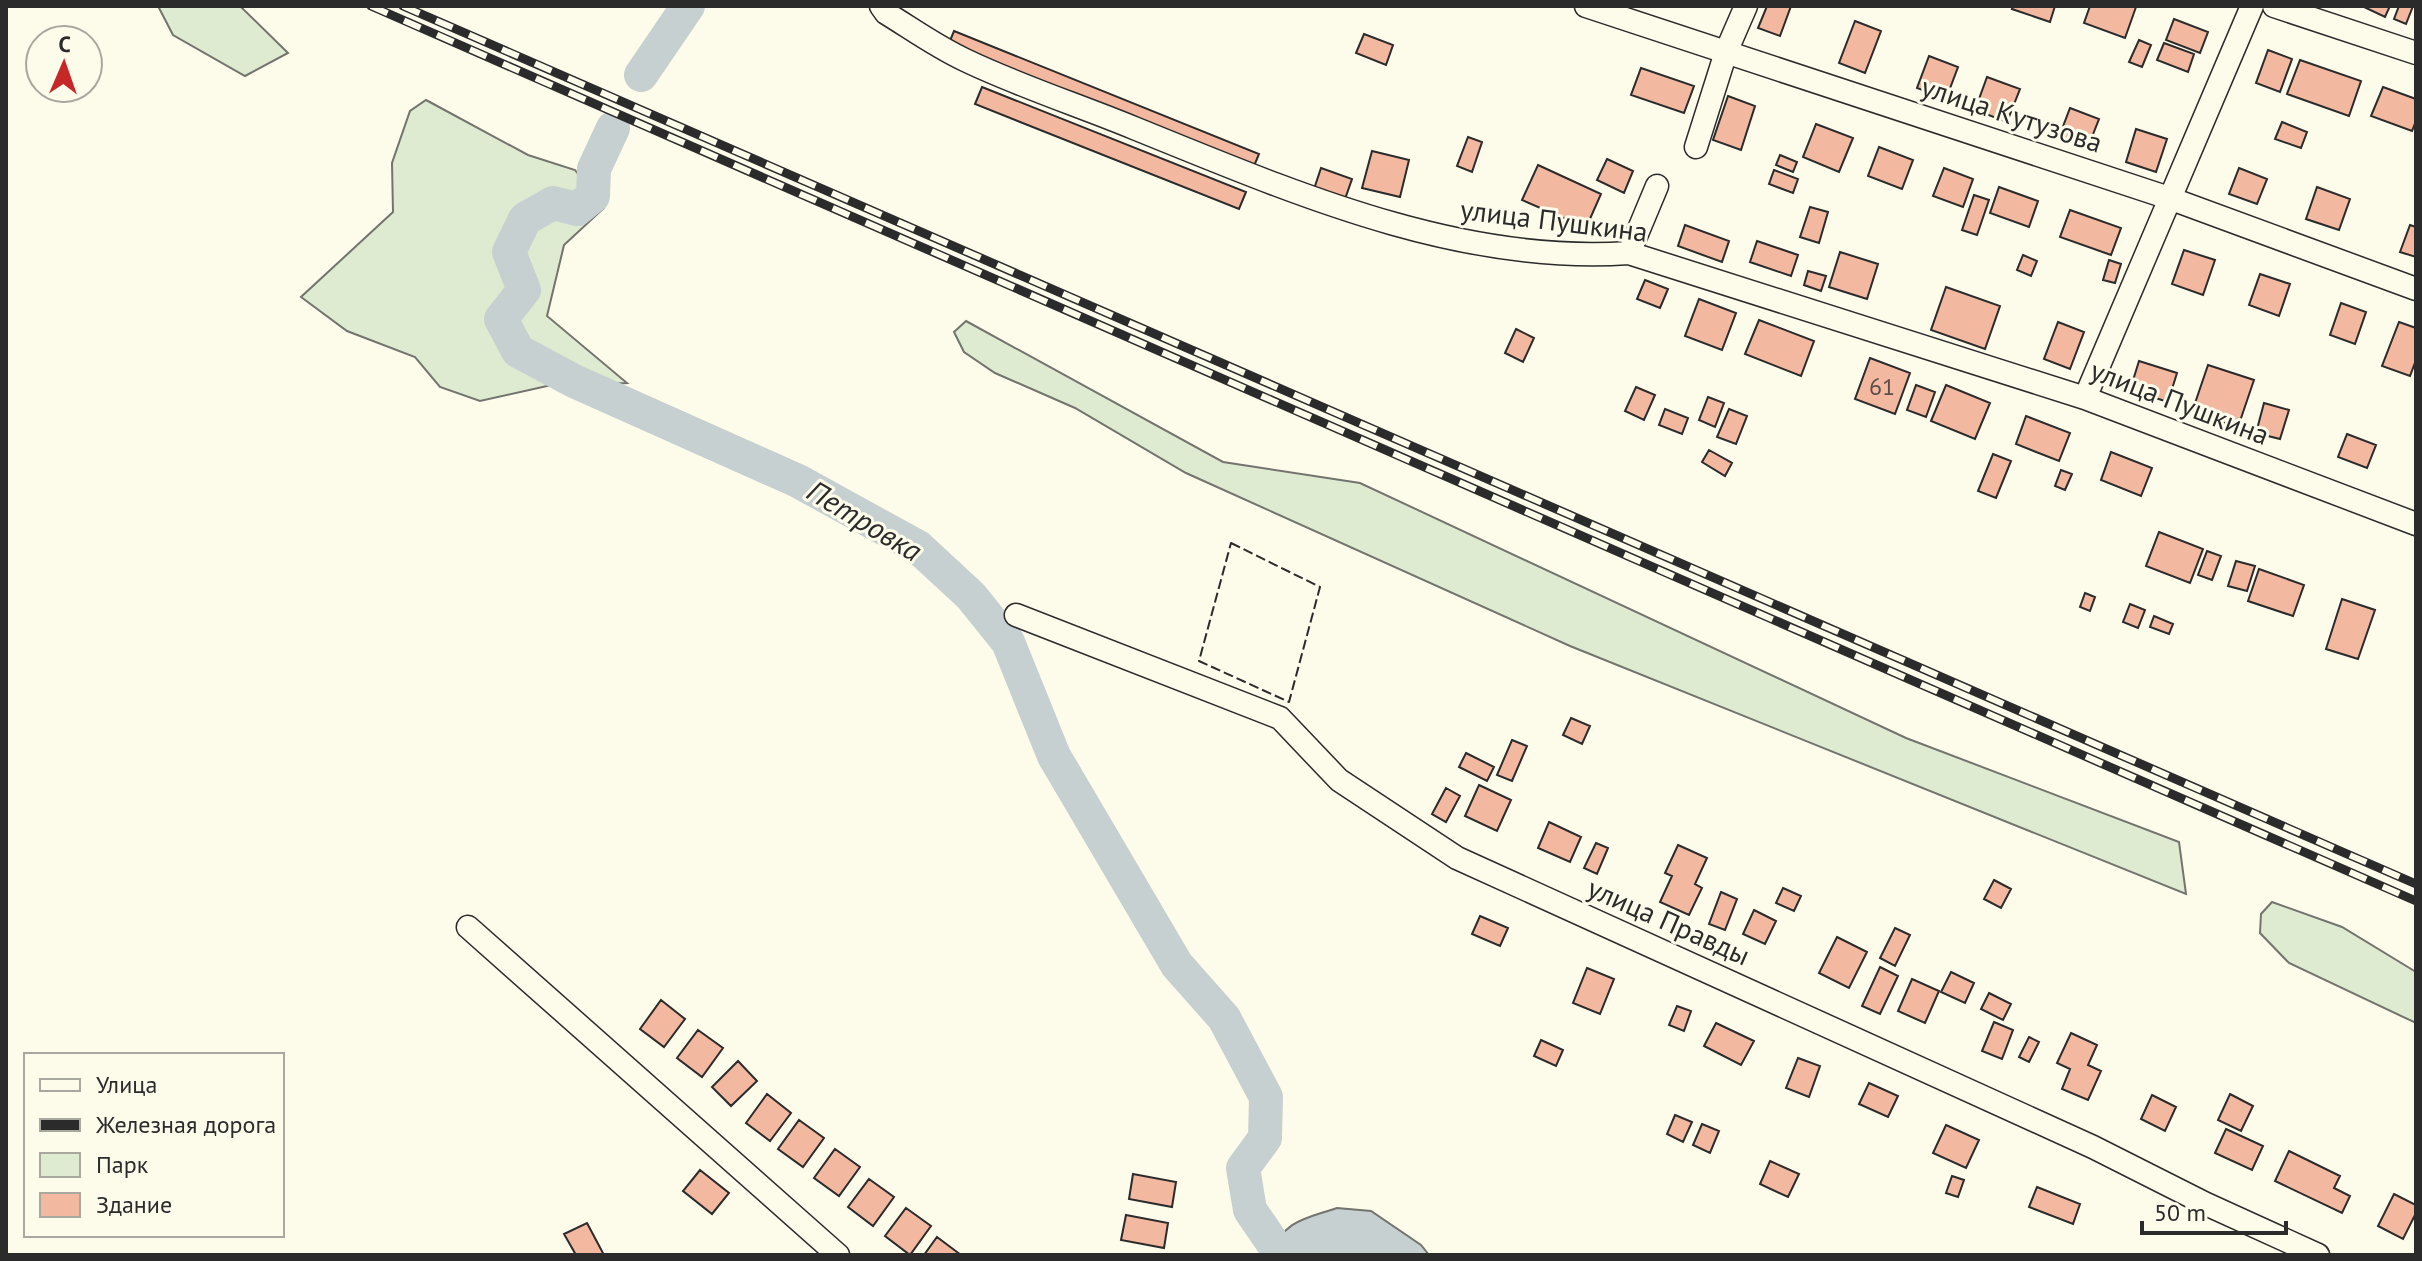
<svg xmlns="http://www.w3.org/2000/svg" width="2422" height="1261" viewBox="0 0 2422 1261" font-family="'PT Sans',sans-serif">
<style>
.green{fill:#deebd1;stroke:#74746e;stroke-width:2}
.water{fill:#c7d0d0;stroke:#74746e;stroke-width:2}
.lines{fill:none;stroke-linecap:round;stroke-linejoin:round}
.river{stroke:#c7d0d0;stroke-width:34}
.building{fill:#f2b8a0;stroke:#2b2b2b;stroke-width:2}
.minor-casing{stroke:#2b2b2b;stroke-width:25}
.minor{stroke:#fdfbea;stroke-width:22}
.rail-casing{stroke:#2b2b2b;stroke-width:9}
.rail{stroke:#fdfbea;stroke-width:6;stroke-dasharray:18;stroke-linecap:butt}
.fence{stroke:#2b2b2b;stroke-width:2;stroke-dasharray:10 4;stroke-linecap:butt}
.labels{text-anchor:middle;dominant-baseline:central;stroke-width:6;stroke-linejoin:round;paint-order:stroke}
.number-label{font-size:24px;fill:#5d4e48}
.street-label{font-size:28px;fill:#2b2b2b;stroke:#fdfbea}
.water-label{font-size:30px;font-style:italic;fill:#2b2b2b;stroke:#fdfbea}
</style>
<rect width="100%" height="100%" fill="#fdfbea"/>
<path class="green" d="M158,6H240L288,53L245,76L173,35Z
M426,100L528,155L575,170L604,208L564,245L547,316L627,383L547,386L480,401L440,387L415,357L347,331L301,297L393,212L392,163L410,111Z
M966,321L1223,462L1360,483L1906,738L2179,842L2186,894L1570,646L1186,473L1075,408L995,373L964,352L954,332Z
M2272,902L2342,927L2416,972V1023L2289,963L2260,933L2261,914Z"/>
<path class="water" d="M1337,1208L1371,1211L1421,1245L1429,1255H1268C1288,1219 1301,1220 1337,1208Z"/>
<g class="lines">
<path class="river" d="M641,75L688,6
M613,128L594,169L593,196L577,209L553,203L525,219L509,252L524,290L501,319L518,351L574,381L798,481L918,547L971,596L1008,642L1054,756L1177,965L1224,1018L1266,1097L1265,1138L1243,1168L1250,1210L1274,1245"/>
</g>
<path class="building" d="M1767,6H1791L1780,36L1758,28Z
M2013,6H2055L2050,22L2012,9Z
M2090,6L2136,7L2125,38L2084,23Z
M2362,6H2390L2385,17Z
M2399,6H2413L2406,24L2394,19Z
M2174,19L2208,32L2200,53L2166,40Z
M1855,21L1881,31L1865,73L1839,63Z
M954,31L1259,154L1252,171L947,48Z
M1364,34L1393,45L1386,65L1356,53Z
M2139,40L2151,45L2142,67L2129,62Z
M2164,43L2194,54L2188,72L2157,60Z
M2268,50L2292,59L2280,92L2256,83Z
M1929,56L1958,67L1946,99L1917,88Z
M2300,60L2361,81L2349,116L2287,94Z
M1641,68L1694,86L1684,113L1631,95Z
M1987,77L2020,89L2007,122L1975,110Z
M982,87L1246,192L1239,209L975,104Z
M2383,87L2416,99V121L2412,131L2371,116Z
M1728,96L1755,106L1741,150L1713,140Z
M2070,108L2099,119L2088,147L2059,137Z
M2282,122L2307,132L2301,148L2275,139Z
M1816,124L1853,138L1839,172L1803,157Z
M2136,129L2167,139L2156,172L2126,162Z
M1468,137L1482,142L1472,172L1457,166Z
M1879,147L1913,160L1902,189L1868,176Z
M1372,151L1409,160L1400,197L1362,188Z
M1780,155L1797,162L1793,172L1776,165Z
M1607,159L1633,171L1624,193L1597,180Z
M1538,165L1601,194L1586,228L1522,200Z
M1321,168L1352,179L1345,199L1314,189Z
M1944,168L1973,179L1963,207L1933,196Z
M2239,168L2267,179L2257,204L2229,194Z
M1774,170L1798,179L1793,193L1769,184Z
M1999,187L2038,201L2029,227L1990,213Z
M2317,187L2350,199L2339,230L2306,219Z
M1974,195L1989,200L1977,235L1962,230Z
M1810,207L1828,212L1819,243L1800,237Z
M2070,210L2121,228L2111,255L2060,237Z
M1685,225L1729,241L1722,262L1678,246Z
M2410,225L2416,227V257L2400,252Z
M1757,241L1798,255L1791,276L1750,262Z
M2184,250L2215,260L2203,295L2172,284Z
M1840,252L1878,264L1867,299L1829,287Z
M2023,255L2037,261L2031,276L2017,270Z
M2109,260L2121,264L2115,283L2103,280Z
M1808,271L1826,276L1821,291L1804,285Z
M2260,274L2290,284L2279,316L2249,305Z
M1645,280L1668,289L1660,308L1637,299Z
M1946,287L2000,306L1985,349L1931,330Z
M1699,299L1736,313L1722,350L1685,336Z
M2341,303L2366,312L2355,344L2330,335Z
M1759,320L1814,341L1801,376L1745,354Z
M2058,322L2084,332L2070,369L2044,359Z
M2399,322L2416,328V360L2410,376L2382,366Z
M1516,329L1534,338L1523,362L1505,353Z
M1870,358L1910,373L1895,414L1855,399Z
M2139,361L2177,373L2168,402L2130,390Z
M2208,365L2254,380L2238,427L2192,412Z
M1916,385L1935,392L1926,417L1907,410Z
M1946,385L1990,403L1975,439L1931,421Z
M1636,387L1655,395L1644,420L1625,411Z
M1708,397L1724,403L1715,427L1699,420Z
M2264,403L2289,410L2280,439L2256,433Z
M1665,409L1688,418L1682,434L1659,425Z
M1729,409L1747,416L1736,444L1717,437Z
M2026,416L2070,433L2059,461L2016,444Z
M2347,434L2376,445L2367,468L2338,457Z
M1709,450L1732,463L1725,476L1702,462Z
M2111,452L2152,468L2141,496L2101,480Z
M1993,454L2011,461L1996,498L1978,491Z
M2061,470L2072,474L2065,490L2055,486Z
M2159,532L2203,549L2190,583L2146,566Z
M2207,551L2221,556L2212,580L2198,575Z
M2236,561L2255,566L2247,591L2228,586Z
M2259,569L2304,585L2293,616L2248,601Z
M2085,593L2095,597L2090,611L2080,607Z
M2342,599L2375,610L2358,659L2326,649Z
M2130,604L2145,610L2138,628L2123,622Z
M2154,616L2173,624L2169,634L2150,627Z
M1571,718L1590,726L1582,744L1563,735Z
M1512,740L1527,746L1512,781L1497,775Z
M1466,753L1494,767L1487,781L1459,767Z
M1479,785L1511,800L1497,831L1465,816Z
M1446,788L1460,796L1446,822L1432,814Z
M1549,822L1581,837L1570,862L1538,848Z
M1596,843L1608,848L1597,874L1584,868Z
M1678,845L1707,858L1695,884L1702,888L1689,915L1660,902L1672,876L1665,873Z
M1994,880L2011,889L2001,908L1984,899Z
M1783,888L1801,896L1794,911L1776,903Z
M1721,892L1737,899L1725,930L1709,924Z
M1754,910L1776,921L1765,944L1743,934Z
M1480,916L1508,928L1500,946L1472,934Z
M1895,928L1910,935L1895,966L1880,958Z
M1837,937L1867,952L1849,988L1819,973Z
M1880,967L1898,976L1880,1014L1862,1006Z
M1587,968L1614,979L1600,1014L1573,1003Z
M1951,972L1974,983L1965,1003L1941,992Z
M1912,979L1939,991L1925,1023L1898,1011Z
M1989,993L2011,1004L2003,1020L1981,1009Z
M661,1000L685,1019L664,1047L640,1029Z
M1677,1006L1691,1011L1684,1031L1669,1025Z
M1994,1022L2013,1030L2002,1059L1982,1051Z
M1716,1023L1754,1041L1741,1065L1704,1046Z
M698,1030L723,1048L702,1077L677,1058Z
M2071,1033L2097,1045L2088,1065L2101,1071L2088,1100L2062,1089L2070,1069L2057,1063Z
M2029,1037L2039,1042L2029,1062L2019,1057Z
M1541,1040L1563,1050L1556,1066L1534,1056Z
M1798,1058L1820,1066L1809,1097L1786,1088Z
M738,1061L757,1081L731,1106L712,1087Z
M1869,1083L1898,1096L1888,1117L1859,1104Z
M767,1094L791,1113L770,1141L746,1123Z
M2230,1094L2253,1106L2241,1131L2218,1120Z
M2152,1095L2176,1107L2165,1131L2141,1119Z
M1675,1115L1692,1122L1683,1142L1667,1134Z
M799,1120L824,1138L803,1167L778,1149Z
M1702,1124L1719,1131L1710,1153L1693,1145Z
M1946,1125L1979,1140L1966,1168L1933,1153Z
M2226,1129L2263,1146L2252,1170L2215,1153Z
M835,1149L860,1167L839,1196L814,1178Z
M2289,1151L2340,1176L2334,1188L2350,1196L2342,1213L2275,1181Z
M1770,1161L1799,1174L1788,1197L1760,1184Z
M700,1170L729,1193L712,1214L683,1191Z
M1133,1174L1176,1182L1172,1207L1129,1199Z
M1952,1176L1964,1180L1958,1197L1946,1193Z
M869,1179L894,1197L873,1226L848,1207Z
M2037,1187L2080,1204L2073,1224L2029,1207Z
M2394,1194L2416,1205V1213L2403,1239L2378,1226Z
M906,1208L931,1226L910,1255L885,1236Z
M1126,1215L1168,1223L1164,1248L1121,1240Z
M587,1223L604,1255H576L564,1234Z
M937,1237L961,1255H924Z"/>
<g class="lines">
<defs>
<path id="minor" d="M881,6L886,13C912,29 937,47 965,60C1019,86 1078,105 1134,128C1290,191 1458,265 1629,253L2085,398L2416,524
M1586,6L2169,198L2416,289
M2274,6L2416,53
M1696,147L1726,52L1746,6
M1629,253L1657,186
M2085,398L2252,6
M1016,615L1280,718L1339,780L1457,858L2093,1147L2206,1204L2318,1255
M468,927L838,1255"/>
</defs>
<use href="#minor" class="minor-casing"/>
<use href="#minor" class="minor"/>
<defs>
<path id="rail" d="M371,6L2416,901
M403,6L2416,884"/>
</defs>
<use href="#rail" class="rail-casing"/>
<use href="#rail" class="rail"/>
<path class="fence" d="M1231,543L1320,587L1289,702L1199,661Z"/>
</g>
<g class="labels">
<g class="number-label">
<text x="1882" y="386">61</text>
</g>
<g class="street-label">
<text transform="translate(2012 114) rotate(18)">улица Кутузова</text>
<text transform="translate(1554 220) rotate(7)">улица Пушкина</text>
<text transform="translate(2180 402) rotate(21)">улица Пушкина</text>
<text transform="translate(1669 921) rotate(24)">улица Правды</text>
</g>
<g class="water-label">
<text transform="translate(865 520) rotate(31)">Петровка</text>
</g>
</g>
<rect width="2422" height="1261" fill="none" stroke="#2b2b2b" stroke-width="16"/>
<rect x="24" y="1053" width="260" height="184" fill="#fdfbea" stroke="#a9a89e" stroke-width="2"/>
<rect x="40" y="1079" width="40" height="12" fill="#fdfbea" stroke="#a9a89e" stroke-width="2"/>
<text x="96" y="1093" font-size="24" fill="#2b2b2b">Улица</text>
<rect x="40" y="1119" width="40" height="12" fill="#2b2b2b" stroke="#a9a89e" stroke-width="2"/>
<text x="96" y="1133" font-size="24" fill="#2b2b2b">Железная дорога</text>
<rect x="40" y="1153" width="40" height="24" fill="#deebd1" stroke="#a9a89e" stroke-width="2"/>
<text x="96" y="1173" font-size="24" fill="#2b2b2b">Парк</text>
<rect x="40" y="1193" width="40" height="24" fill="#f2b8a0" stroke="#a9a89e" stroke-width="2"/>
<text x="96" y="1213" font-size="24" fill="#2b2b2b">Здание</text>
<g transform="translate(64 64) rotate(2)"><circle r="38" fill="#fdfbea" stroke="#a9a89e" stroke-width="2"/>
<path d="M0-6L14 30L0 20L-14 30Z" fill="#c62828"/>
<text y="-12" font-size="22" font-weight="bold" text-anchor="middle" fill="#2b2b2b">С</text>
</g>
<path d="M2142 1221v12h144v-12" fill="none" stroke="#2b2b2b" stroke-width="4"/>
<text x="2154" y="1221" font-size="24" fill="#2b2b2b" stroke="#fdfbea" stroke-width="6" paint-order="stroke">50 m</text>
</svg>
